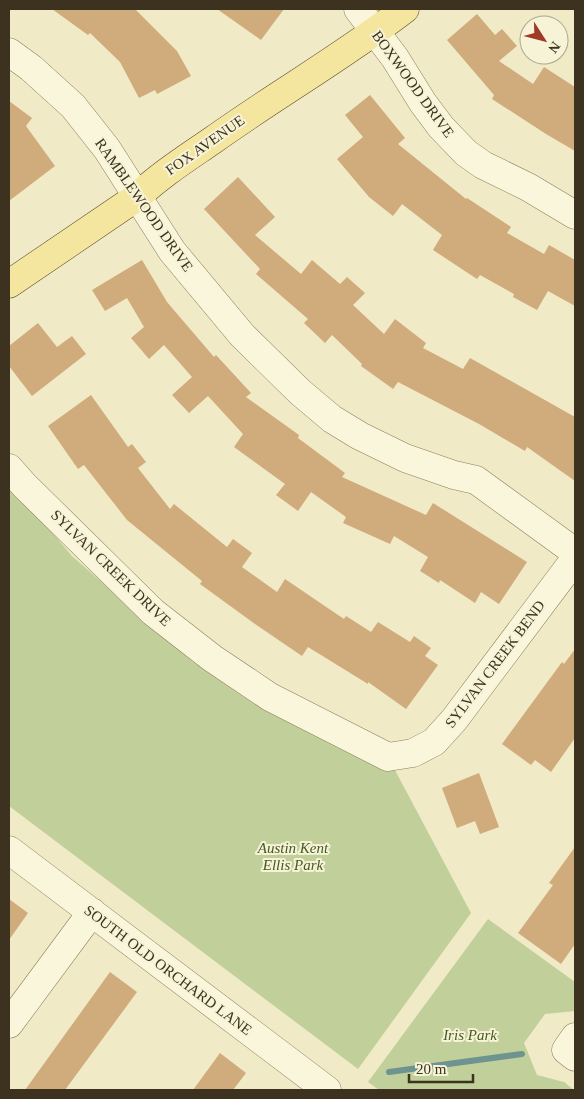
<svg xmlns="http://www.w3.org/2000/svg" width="584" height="1099" viewBox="0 0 584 1099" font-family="'Times New Roman',serif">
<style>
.green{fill:#c1d09a}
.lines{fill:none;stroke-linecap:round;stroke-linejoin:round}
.stream{stroke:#6e9390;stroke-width:6}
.building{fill:#d0ab7c}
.minor-casing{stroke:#8d7d5b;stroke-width:29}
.major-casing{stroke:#5b4a2f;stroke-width:29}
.minor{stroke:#faf6db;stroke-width:28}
.major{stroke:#f4e69f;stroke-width:28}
.labels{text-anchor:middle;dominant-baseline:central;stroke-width:4;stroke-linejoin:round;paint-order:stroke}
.street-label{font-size:15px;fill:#3d3220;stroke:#f7f3d7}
.park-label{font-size:15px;font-style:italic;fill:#455a25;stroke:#f7f3d7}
</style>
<rect width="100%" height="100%" fill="#f0eac7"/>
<path class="green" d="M9,479L13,486L72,556L193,662L388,757L471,913L358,1069L9,806Z
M488,919L575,982V1011L545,1014L524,1043L537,1075L564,1082L574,1090H379L368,1082Z"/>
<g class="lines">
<path class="stream" d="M389,1072L522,1054"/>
</g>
<path class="building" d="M52,9H135L177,51L191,76L157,94L155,90L139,98L120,62L90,33L88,35Z
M217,9H284L261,40Z
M477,14L495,35L502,29L517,46L499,61L533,84L544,67L575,87V151L546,134L492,99L494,95L447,40Z
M370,95L405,138L398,144L466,199L467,198L511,227L507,233L544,254L549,245L575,260V306L548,291L537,310L513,297L514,294L480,275L477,279L433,250L442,235L402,204L393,216L369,197L337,159L363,137L345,115Z
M9,101L32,118L26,126L55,166L9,201Z
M238,177L275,217L255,235L301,274L312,260L340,284L347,277L365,293L353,305L384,334L395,319L426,343L423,348L463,369L470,358L575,417V481L527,447L525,451L479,424L398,382L393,389L361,366L362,364L332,335L325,343L304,323L308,319L256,274L260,269L204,209Z
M142,260L167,302L214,357L216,355L251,393L246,397L299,435L298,438L345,473L342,477L426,515L433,503L527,562L499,604L481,592L475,603L440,580L439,583L420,571L428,557L394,536L390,544L343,523L346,517L311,492L298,511L276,495L285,484L234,447L243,434L208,396L189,413L172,395L192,377L164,345L149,359L131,338L144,327L127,298L105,311L92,290Z
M38,323L57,347L72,336L86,354L32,396L9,366V346Z
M91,395L128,447L132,444L146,462L138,468L170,509L174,504L227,547L233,539L252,553L242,567L277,592L285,579L344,619L346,616L371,632L378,622L410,642L414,636L431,648L425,656L438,665L406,709L368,682V684L308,647L302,656L255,624L200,584L202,581L127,520L84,465L78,469L48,426Z
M575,649V738L551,772L535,760L531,765L502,744L562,662L564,664Z
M479,773L499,827L480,834L475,821L457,828L442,788Z
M575,847V944L561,964L518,933L553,885L549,883Z
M9,899L28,913L9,940Z
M110,972L137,992L65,1090H25Z
M220,1053L246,1073L233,1090H193Z"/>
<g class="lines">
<defs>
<path id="minor" d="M358,9L395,58L423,103L441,127L466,153L483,165L528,187L575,215
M9,52L31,68L73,106L107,149L172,251L242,335L300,392L332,419L360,436L405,458L454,475L476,480L575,552
M9,468L24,485L153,612L212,658L270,697L388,757L413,753L434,742L454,720L575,559
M9,850L327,1090
M9,1024L92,912
M575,1037L566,1050L575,1057"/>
<path id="major" d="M9,284L137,197C160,175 187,158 213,140C276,95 344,56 405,9"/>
</defs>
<use href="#minor" class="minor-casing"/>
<use href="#major" class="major-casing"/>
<use href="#minor" class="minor"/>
<use href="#major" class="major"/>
</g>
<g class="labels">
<g class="street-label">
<text transform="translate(413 84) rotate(54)">BOXWOOD DRIVE</text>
<text transform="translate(205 145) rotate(-35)">FOX AVENUE</text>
<text transform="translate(144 205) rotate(55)">RAMBLEWOOD DRIVE</text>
<text transform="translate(111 568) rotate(44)">SYLVAN CREEK DRIVE</text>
<text transform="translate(495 664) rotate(-53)">SYLVAN CREEK BEND</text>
<text transform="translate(168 970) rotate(37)">SOUTH OLD ORCHARD LANE</text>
</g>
<g class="park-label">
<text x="293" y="848">Austin Kent<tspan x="293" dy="17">Ellis Park</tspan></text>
<text x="470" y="1035">Iris Park</text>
</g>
</g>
<rect width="584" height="1099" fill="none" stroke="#3d3220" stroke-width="20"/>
<g transform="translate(544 40) rotate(126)"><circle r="24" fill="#f7f3d7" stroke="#ada68e"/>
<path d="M0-4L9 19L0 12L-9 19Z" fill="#9f3928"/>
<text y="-8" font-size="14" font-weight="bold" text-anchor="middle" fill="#3d3220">N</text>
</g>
<path d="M409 1074v8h64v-8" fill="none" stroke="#3d3220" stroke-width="2.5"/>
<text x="416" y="1074" font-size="15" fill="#3d3220" stroke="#f7f3d7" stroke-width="4" paint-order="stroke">20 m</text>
</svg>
